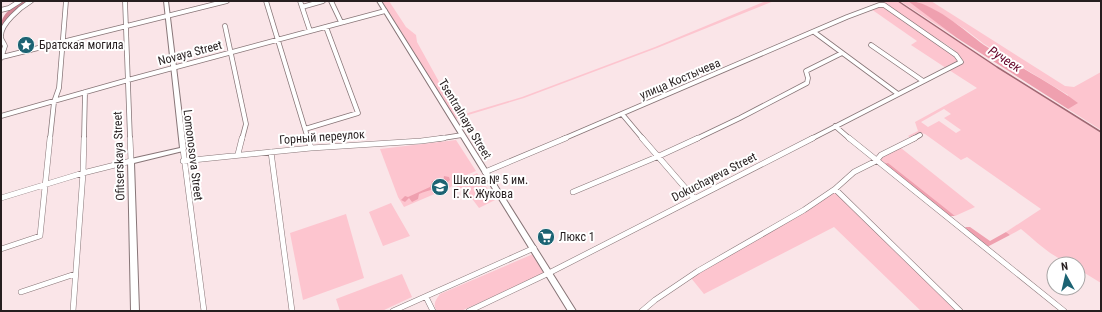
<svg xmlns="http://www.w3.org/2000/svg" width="1102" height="312" viewBox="0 0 1102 312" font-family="'Roboto Condensed',sans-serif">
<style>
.green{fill:#fdc5cf;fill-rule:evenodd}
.forest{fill:#efa0af}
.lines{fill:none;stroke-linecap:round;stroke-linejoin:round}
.stream{stroke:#9f6772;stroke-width:1.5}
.river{fill:#d38695;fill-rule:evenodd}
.street-far1-casing{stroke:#877577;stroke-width:5.5}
.street-casing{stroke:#877577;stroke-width:6}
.secondary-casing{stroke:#877577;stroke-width:2}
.street-far1{stroke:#fff;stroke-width:4}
.street{stroke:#fff;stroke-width:5}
.secondary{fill:#fff;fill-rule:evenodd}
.labels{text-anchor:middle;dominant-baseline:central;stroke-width:4;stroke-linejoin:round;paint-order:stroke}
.poi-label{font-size:12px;fill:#261e1f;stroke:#fff;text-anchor:start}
.street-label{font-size:12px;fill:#261e1f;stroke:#fff}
.water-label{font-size:13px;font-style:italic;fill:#640429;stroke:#fff}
</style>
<rect width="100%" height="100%" fill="#fae5e8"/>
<path class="green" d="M382,1H389L406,27L416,35L417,42L458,116L522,97L655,47L766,1H774L657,48L524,98L455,119Z
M887,1H897L999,68L1101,133L1100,233L1101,283L1078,269V264C1058,264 1036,241 1021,229L1010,235L1006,232L1041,209L967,157L961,160L925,134L921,133L911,138L908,136L918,131L915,122L977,88L949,70L964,62L953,49L941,41L939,43L883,2ZM944,109L951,114L944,118L961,130L956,133L939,121L928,127L921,122Z
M900,1H909L957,38Z
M915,1H931L1065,86L1074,87L1101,72V130L1068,109V95L984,44L966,30L935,10Z
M883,6L958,59V62L946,68L911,45L917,41L871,9Z
M456,140L476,171L457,179L451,187L404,207L398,197L380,149Z
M901,148L975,207L955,216L883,164L880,160L883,156Z
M477,173L495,200L479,208L464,188L455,189L461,181Z
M834,193L840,195L958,311H921L834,227L704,294L691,278Z
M391,203L410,236L383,246L369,212Z
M346,214L364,278L303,300L290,233Z
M533,254L546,273L461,311H437C432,304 436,300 440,294Z
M402,274L412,297L382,311H340L336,299Z"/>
<path class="forest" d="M908,1C932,1 965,31 984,45C1015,65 1048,81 1078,103L1068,109L957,38Z
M888,163L955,216H948L883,164Z
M444,176L449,177L450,180C443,188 428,190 419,194L418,199L412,202L409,198L405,202L401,200L405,196L408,197L430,187L432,181L436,180L443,182Z
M965,227H970L990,241L1006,232L1010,235L987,247L971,235Z"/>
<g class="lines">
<path class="stream" d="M898,1L997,67L1101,132"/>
<path class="river" d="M22,1H29L14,11L3,26L1,27C1,14 12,7 22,1Z"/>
<defs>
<path id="street-far1" d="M125,1L130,139
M266,1L308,139
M300,1L310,31
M331,1L341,22
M302,7L323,1
M1,10L9,8L20,1
M225,26L246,124L242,139
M814,32L898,94
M871,45L923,81
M2,57L227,1
M1,58L5,46C4,43 1,40 1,37C0,24 21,7 31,1
M622,114L643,139
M1,116L128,80L385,11
M835,126L850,139
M305,129L358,113L326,27
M50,139L54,102L59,88L66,1
M84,139L85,92
M437,139L462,135
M563,139L847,17L879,5H884L956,55L961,62L811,139
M696,139L740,118L807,83L808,78L806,71L842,53
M913,139L920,135"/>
<path id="street" d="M308,138L311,148
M642,138L694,198
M849,138L1064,311
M183,149L204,311
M271,152L292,311
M238,154L242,138
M183,161L311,148L421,141L444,138
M485,172L566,138
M835,189L960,311
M573,192L659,156L698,138
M1,198L83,173L131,161L130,138
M1,249L40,236L50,138
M21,292L75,274
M426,297L433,311
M73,311L83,173L84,138
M393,311L534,248
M469,311L549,273L813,138
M642,311L655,300L698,271L804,210L835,189L854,172L876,161L881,155L915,138"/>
<path id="secondary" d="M164,1H168L186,149L183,151L134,163L139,311H131L128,161L129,159H131L180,148Z
M377,1H381L576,311H568Z"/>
</defs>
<use href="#street-far1" class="street-far1-casing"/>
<use href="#street" class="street-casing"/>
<use href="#secondary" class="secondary-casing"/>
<use href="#street-far1" class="street-far1"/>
<use href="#street" class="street"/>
<use href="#secondary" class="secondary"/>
</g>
<defs>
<symbol id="sight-disc" viewBox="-11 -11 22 22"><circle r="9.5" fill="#1c6373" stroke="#fff"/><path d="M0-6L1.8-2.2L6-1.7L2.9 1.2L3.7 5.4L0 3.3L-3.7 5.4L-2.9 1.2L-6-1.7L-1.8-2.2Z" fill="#fff"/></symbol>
<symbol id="school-disc" viewBox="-11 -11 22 22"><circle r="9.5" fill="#1c6373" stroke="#fff"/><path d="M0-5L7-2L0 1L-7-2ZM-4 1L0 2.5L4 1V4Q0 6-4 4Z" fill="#fff"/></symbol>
<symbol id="supermarket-disc" viewBox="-11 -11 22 22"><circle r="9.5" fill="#1c6373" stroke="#fff"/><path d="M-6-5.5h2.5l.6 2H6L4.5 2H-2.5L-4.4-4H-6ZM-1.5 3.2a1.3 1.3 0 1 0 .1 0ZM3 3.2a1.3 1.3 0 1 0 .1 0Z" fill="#fff"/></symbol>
</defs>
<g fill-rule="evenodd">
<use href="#sight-disc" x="16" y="35" width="20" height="20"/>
<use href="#school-disc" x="430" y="177" width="20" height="20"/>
<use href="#supermarket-disc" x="536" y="227" width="20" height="20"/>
</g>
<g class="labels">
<g class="poi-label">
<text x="39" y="45">Братская могила</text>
<text x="453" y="180">Школа № 5 им.<tspan x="453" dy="14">Г. К. Жукова</tspan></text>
<text x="559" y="237">Люкс 1</text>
</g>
<g class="street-label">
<text transform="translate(190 53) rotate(-15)">Novaya Street</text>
<text transform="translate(680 79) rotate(-23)">улица Костычева</text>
<text transform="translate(465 119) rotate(59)">Tsentralnaya Street</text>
<text transform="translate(322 137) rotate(-4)">Горный переулок</text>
<text transform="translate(193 155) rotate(83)">Lomonosova Street</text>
<text transform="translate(119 156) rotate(-92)">Ofitserskaya Street</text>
<text transform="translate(714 177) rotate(-27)">Dokuchayeva Street</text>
</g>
<g class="water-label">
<text transform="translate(1005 59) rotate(33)">Ручеек</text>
</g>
</g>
<rect width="1102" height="312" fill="none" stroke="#261e1f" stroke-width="4"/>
<g transform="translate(1066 276) rotate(352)"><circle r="19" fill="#ffffff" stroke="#a8a5a5"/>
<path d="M0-3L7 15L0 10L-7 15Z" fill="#1c6373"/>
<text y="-6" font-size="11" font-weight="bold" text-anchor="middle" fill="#261e1f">N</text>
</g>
</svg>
